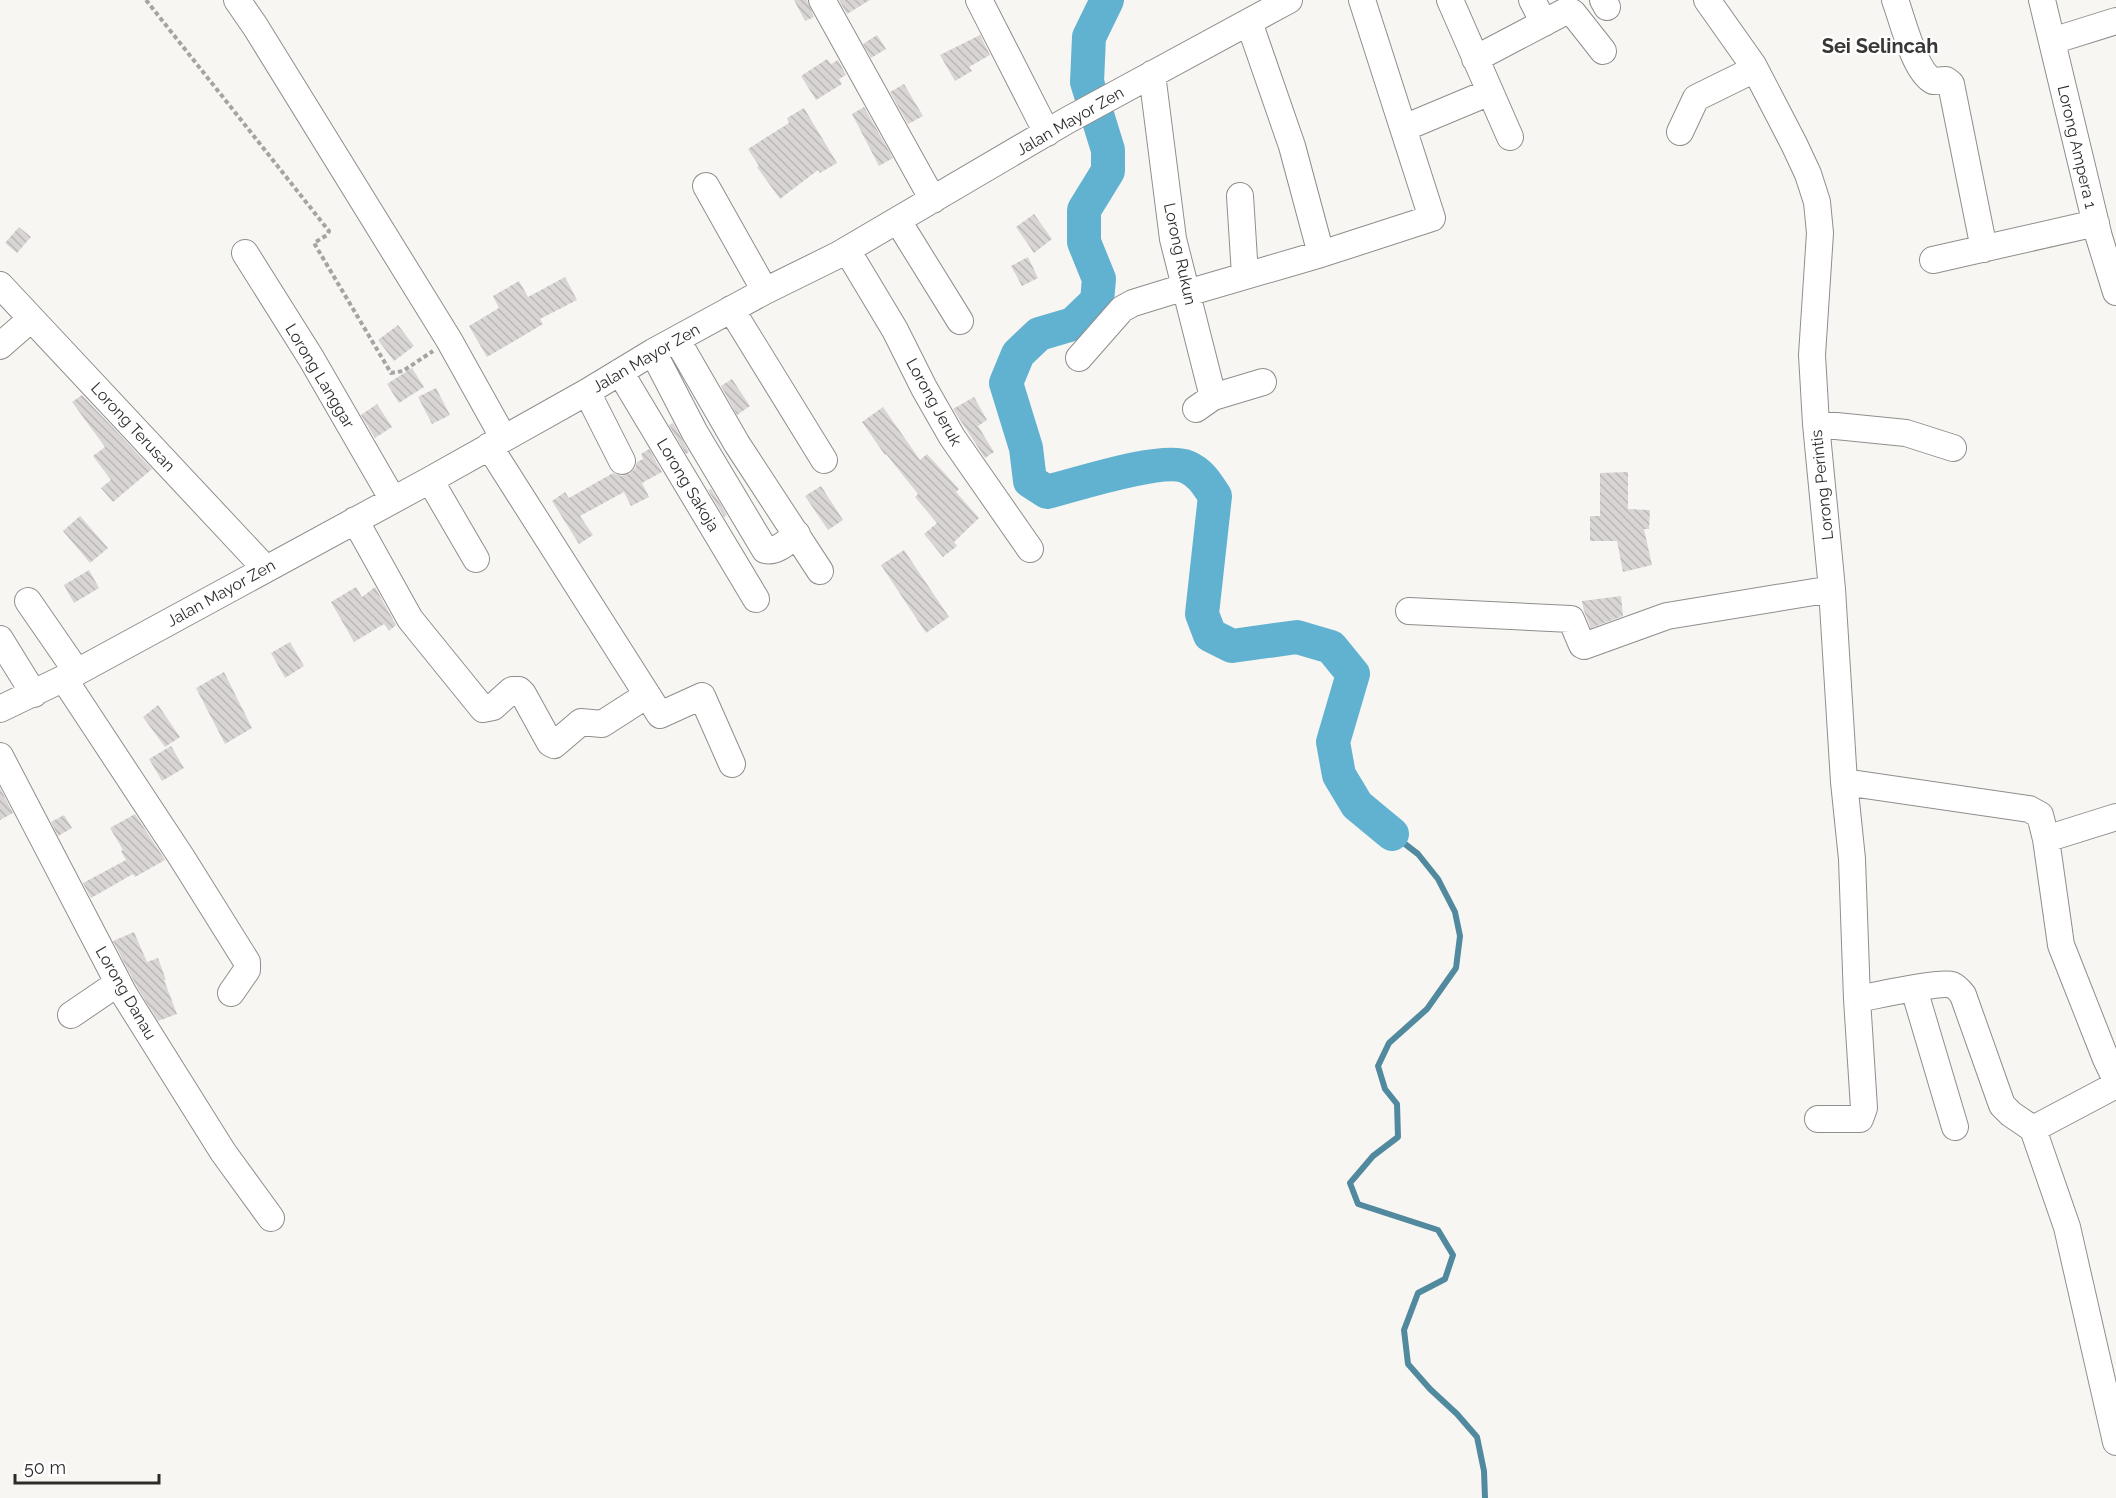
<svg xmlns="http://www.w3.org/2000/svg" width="2116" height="1498" viewBox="0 0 2116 1498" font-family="Raleway,sans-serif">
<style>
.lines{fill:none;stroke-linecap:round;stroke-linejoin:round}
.stream{stroke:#518a9f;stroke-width:6}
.river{stroke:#61b2d1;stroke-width:34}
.building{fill:url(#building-back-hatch)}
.minor-casing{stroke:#908e8c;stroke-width:28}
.path{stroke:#a6a4a2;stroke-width:4;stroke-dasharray:4.5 3;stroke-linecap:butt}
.minor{stroke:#fff;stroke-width:26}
.labels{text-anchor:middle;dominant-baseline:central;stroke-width:4.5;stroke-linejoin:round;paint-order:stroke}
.street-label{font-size:16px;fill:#2d2c2b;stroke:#fff}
.quarter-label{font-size:20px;font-weight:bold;fill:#3a3836;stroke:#fff}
</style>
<defs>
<pattern id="building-back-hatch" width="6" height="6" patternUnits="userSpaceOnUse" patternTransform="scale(1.5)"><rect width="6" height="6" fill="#d9d5d5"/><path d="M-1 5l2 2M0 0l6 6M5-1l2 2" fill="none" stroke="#bbb7b7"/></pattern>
</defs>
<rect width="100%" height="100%" fill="#f8f6f3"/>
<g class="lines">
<path class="stream" d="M1392,834L1418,854L1438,879L1455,912L1460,936L1456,968L1427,1009L1389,1043L1378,1066L1385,1089L1397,1104L1398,1137L1373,1156L1350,1183L1358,1204L1438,1230L1453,1255L1445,1279L1418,1293L1404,1330L1408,1364L1430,1389L1457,1414L1477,1437L1484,1471L1485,1498"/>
<path class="river" d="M1107,0L1089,37L1087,82L1108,150V171L1084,210V242L1099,279L1097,301L1073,324L1039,334L1018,354L1006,383L1026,448L1030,481L1047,492C1076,485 1162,456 1187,467C1201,473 1207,484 1215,496L1202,614L1210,635L1232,646L1297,637L1331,647L1353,674L1333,742L1339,775L1357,805L1392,834"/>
</g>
<path class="building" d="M794,0H807L814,17L805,21Z
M839,0H870L847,14Z
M877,35L886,49L871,58L863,44Z
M980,35L990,55L969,67L972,71L955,81L940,55Z
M827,59L831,64L838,60L846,75L839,79L842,84L816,100L801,76Z
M904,84L923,116L908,124L890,92Z
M864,107L893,158L879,166L852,114Z
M804,108L837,163L820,173L818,170L780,199L757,167L759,166L748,149L789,123L787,118Z
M1034,214L1052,239L1034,253L1016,227Z
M19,227L31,237L17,253L5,243Z
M1028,257L1038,278L1022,286L1011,266Z
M565,277L577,300L540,319L543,324L487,357L469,326L499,308L493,296L519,281L528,297Z
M398,325L414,346L394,361L378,340Z
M412,368L424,387L399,403L387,384Z
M732,379L750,406L737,415L721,386Z
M436,388L450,415L432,424L418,397Z
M82,395L152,469L113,502L101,488L111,480L93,456L105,447L72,402Z
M974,397L987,420L978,426L994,452L985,458L953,409Z
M377,404L392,427L375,438L361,415Z
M883,407L920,460L927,454L959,489L956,492L979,518L954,542L957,546L943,557L924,534L937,523L915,497L918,494L886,454L885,455L862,422Z
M673,423L689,452L686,454L669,425Z
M649,449L662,472L642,483L649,497L631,506L624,492L580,516L593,535L579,544L552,501L565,492L569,498L613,473L621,476L629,474L635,469L637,462L643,459L641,454Z
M1628,472V509L1650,510L1649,529H1644L1652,565L1623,572L1617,541H1590V516H1600V473Z
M821,486L843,520L828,530L805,496Z
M711,489L727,515L724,517L708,490Z
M80,516L108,548L90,563L63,531Z
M904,550L949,617L926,633L881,565Z
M89,570L99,588L74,603L64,585Z
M356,587L362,597L375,587L396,625L389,631L384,624L354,642L331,602Z
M1621,596L1623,616L1591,628L1584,611L1582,601Z
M290,642L304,666L285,678L271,653Z
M224,672L252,728L225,744L196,688Z
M158,705L180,737L165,747L143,717Z
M171,746L184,768L162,781L149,759Z
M0,788L13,813L0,820Z
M135,814L165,860L135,877L133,874L91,898L83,883L126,860L121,851L123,850L110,828Z
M64,815L72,828L58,836L51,822Z
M134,932L147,962L158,958L166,980H164L177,1014L158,1021L137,987L113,941Z"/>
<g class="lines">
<defs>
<path id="minor" d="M237,0L255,26L449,340L503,437
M822,0L933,200
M979,0L1047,133
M1450,0L1510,137
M1532,0L1544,23
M1603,0L1607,7
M1707,0L1753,65L1794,144L1808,174L1817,202L1820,233L1812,355L1816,424L1832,589L1844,782L1852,859L1857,999L1864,1108L1860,1119H1818
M1895,0C1903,21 1914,71 1933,81L1946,80L1951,84L1984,249
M2042,0L2099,237L2116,292
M1249,22L1292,146L1321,254
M2052,41L2116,21
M1475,59L1568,10L1573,13L1603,51
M1152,74L1173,239L1213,397
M1404,128L1490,92
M1680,132L1696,98L1755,69
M706,186L765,291
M1240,196L1245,275
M898,221L960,321
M847,250L895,330L924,388L952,437L1030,549
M245,253L311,358L393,500
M1933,260L2096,223
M0,285L265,568
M1187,293L1321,254L1432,218L1362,0
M731,309L824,460
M677,340L737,444L820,571
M0,346L31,319
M653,352L695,433L765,550C777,553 788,541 797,534
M1079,358L1122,309L1133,303L1185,287
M620,372L756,599
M587,392L622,461
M1196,409L1213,397L1263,382
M1816,424L1906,433L1953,448
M489,446L660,715L702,696L732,764
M430,480L476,559
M355,520L410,619L483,709L493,707L512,690H519L523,694L550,743L554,745L581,722L602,724L647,695
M28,601L77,672
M1409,611L1571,619L1582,645L1584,646L1667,616L1832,589
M0,639L34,694
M64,679L182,858L247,962V970L231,993
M0,709L77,672L430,480L587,392L653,352L765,291L838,255L1068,120L1289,0
M0,756L124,994L223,1152L271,1218
M1844,782L2029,809L2040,815L2046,839L2061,945L2106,1059L2116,1080
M2046,839L2116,817
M1914,989L1955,1127
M1857,999C1874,996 1940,981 1952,985C1957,987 1960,991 1963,995L2002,1105L2011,1114L2033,1129
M71,1015L118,983
M2116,1085L2033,1129L2067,1227L2116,1442"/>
</defs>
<use href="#minor" class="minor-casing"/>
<path class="path" d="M146,0L329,231L327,235L314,243L391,373L403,371L433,351"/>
<use href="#minor" class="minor"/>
</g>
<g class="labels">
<g class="street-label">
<text transform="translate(1070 121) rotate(-30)">Jalan Mayor Zen</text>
<text transform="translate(2077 147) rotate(77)">Lorong Ampera 1</text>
<text transform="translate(1180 254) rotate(78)">Lorong Rukun</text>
<text transform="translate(646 358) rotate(-30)">Jalan Mayor Zen</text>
<text transform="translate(320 376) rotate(59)">Lorong Langgar</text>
<text transform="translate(934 402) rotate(61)">Lorong Jeruk</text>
<text transform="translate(133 427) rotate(47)">Lorong Terusan</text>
<text transform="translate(688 485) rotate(59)">Lorong Sakoja</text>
<text transform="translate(1822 485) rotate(-96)">Lorong Perintis</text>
<text transform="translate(221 593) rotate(-29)">Jalan Mayor Zen</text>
<text transform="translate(126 993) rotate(60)">Lorong Danau</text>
</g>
<g class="quarter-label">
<text x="1880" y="46">Sei Selincah</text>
</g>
</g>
<path d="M15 1474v9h144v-9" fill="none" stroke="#2d2c2b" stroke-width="3"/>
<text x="24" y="1474" font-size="18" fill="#2d2c2b" stroke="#ffffff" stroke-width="4.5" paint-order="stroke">50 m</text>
</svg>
